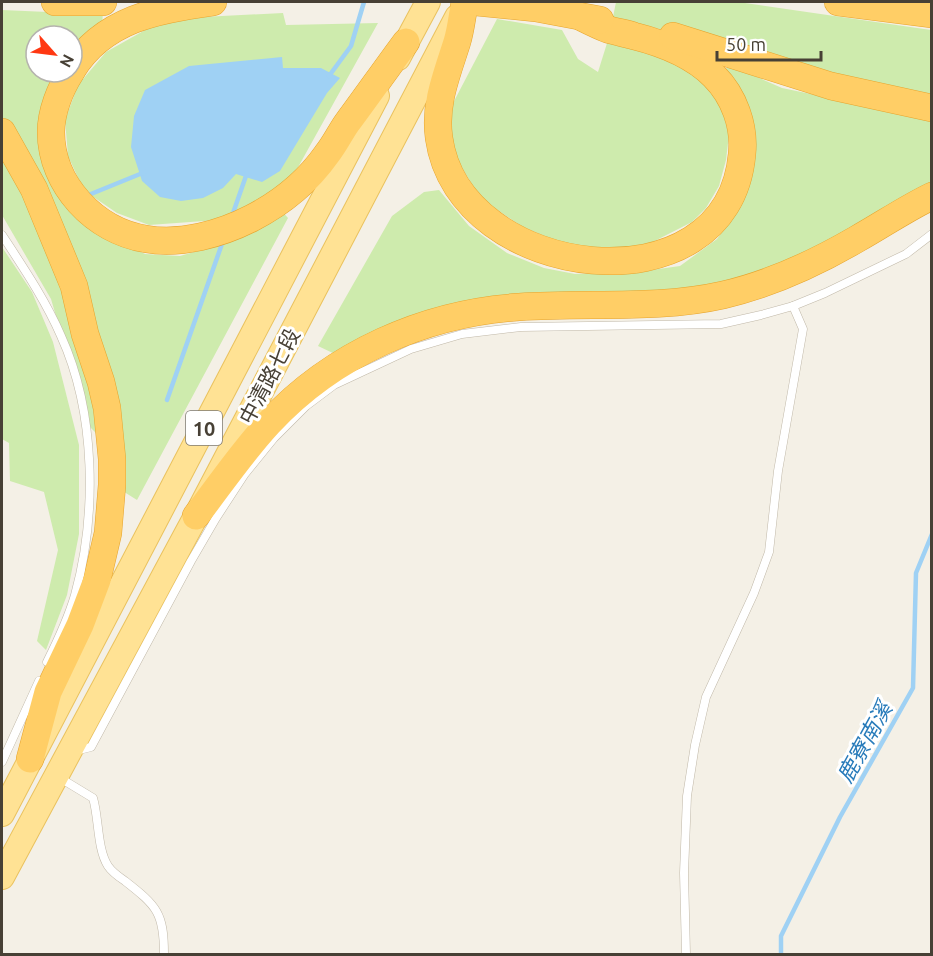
<svg xmlns="http://www.w3.org/2000/svg" width="933" height="956" viewBox="0 0 933 956" font-family="Ubuntu,'Noto Sans TC',sans-serif">
  <rect width="100%" height="100%" fill="#f4f0e6"/>
  <!-- green -->
  <g fill="#ceebad">
    <polygon points="616,2 738,2 931,30 931,99 613,17"/>
    <polygon points="2,10 48,12 103,11 102,27 72,57 72,36 36,36 36,72 62,72 45,136 111,237 145,254 180,256 208,248 281,210 288,218 137,500 121,490 113,388 95,319 76,262 2,120"/>
    <polygon points="283,13 286,25 378,23 291,180 267,195 218,220 149,225 117,213 92,196 80,182 68,156 65,120 78,85 106,52 154,25 183,18"/>
    <polygon points="497,19 562,30 578,59 598,72 608,40 666,60 703,77 722,109 729,135 726,160 719,186 706,208 692,222 635,251 570,247 521,226 480,198 454,154 449,126 452,105"/>
    <polygon points="732,66 782,88 931,119 931,187 799,260 691,291 536,294 337,355 318,346 392,216 424,192 439,190 469,226 507,253 544,268 575,274 637,272 680,266 717,239 733,217 748,181 752,148 720,71"/>
    <path d="M2,156C52,245 81,338 101,438L88,425L51,299L2,215Z"/>
    <polygon points="2,247 32,292 53,342 79,445 79,534 67,595 46,650 37,641 58,550 44,492 10,481 9,443 2,439"/>
  </g>
  <!-- water -->
  <polygon fill="#9fd1f4" points="282,57 283,68 321,68 340,78 327,93 280,171 262,182 236,174 223,188 203,198 181,201 160,197 142,181 131,147 134,116 145,90 189,66"/>
  <g fill="none" stroke-linecap="round" stroke-linejoin="round">
    <!-- stream -->
    <g stroke="#9fd1f4" stroke-width="4.5">
      <polyline points="329,76 351,46 364,2"/>
      <polyline points="86,196 145,172"/>
      <polyline points="232,216 247,173"/>
      <polyline points="167,400 223,241"/>
      <polyline points="781,954 781,936 840,817 913,688 916,573 932,534"/>
    </g>
    <!-- lane casing -->
    <g stroke="#c0b8a8" stroke-width="9">
      <g id="lane">
        <path d="M2,235C23,267 46,301 61,336C96,413 97,515 75,595C68,619 58,640 47,662"/>
        <polyline points="75,751 91,747 191,561 216,518 244,475 274,438 306,406 334,385 411,349 462,334 521,327 721,324 761,315 793,306 825,293 906,254 932,234"/>
        <polyline points="2,762 39,681"/>
        <path d="M60,778L93,798C99,818 97,849 108,866C112,872 119,877 125,881C157,906 164,913 164,954"/>
        <polyline points="686,954 684,873 687,796 695,745 706,697 754,593 769,552 778,471 803,329 793,306"/>
      </g>
    </g>
    <!-- primary casing -->
    <g stroke="#eac25e" stroke-width="26">
      <g id="primary">
        <polyline points="398,58 428,2"/>
        <polyline points="2,814 377,96"/>
        <polyline points="2,877 196,516 457,17"/>
      </g>
    </g>
    <!-- highway casing -->
    <g stroke="#e6a42e" stroke-width="28">
      <g id="highway">
        <polyline points="55,2 103,2"/>
        <path d="M465,2C462,15 461,29 457,42C447,74 434,104 439,138C459,282 728,315 742,154C745,126 734,96 714,76C693,55 662,43 634,36C625,33 616,32 607,29C599,26 591,22 583,18"/>
        <polyline points="476,2 536,8 600,20"/>
        <polyline points="838,2 932,14"/>
        <polyline points="673,36 831,86 932,108"/>
        <path d="M72,70C103,19 159,9 213,2"/>
        <path d="M71,72C60,89 51,112 51,132C51,185 95,231 146,239C181,245 221,234 252,218C281,203 308,181 327,154C335,144 340,133 347,123C367,96 386,69 406,42"/>
        <polyline points="2,132 34,189 74,286 85,334 101,382 107,408 112,459 112,485 108,533 97,580 80,625 48,692 30,759"/>
        <path d="M196,516C220,485 242,452 269,423C333,354 425,313 519,307C586,302 657,310 723,295C771,284 814,264 857,239C882,225 905,209 932,196"/>
      </g>
    </g>
    <!-- lane -->
    <use href="#lane" stroke="#fff" stroke-width="8"/>
    <!-- primary -->
    <use href="#primary" stroke="#ffe294" stroke-width="24"/>
    <!-- highway -->
    <use href="#highway" stroke="#ffce66" stroke-width="27"/>
  </g>
  <g text-anchor="middle" dominant-baseline="central" stroke-width="6" stroke-linejoin="round" paint-order="stroke">
    <!-- shield labels -->
    <rect fill="#fff" stroke="#7e7972" stroke-width="1.5" x="186" y="411" width="36" height="34" rx="4.5"/>
    <g font-size="20" font-weight="bold" fill="#474035">
      <text x="204" y="428">10</text>
    </g>
    <!-- street labels -->
    <g font-size="21" fill="#474035" stroke="#fff">
      <text transform="translate(269 376) rotate(-62)">中清路七段</text>
    </g>
    <!-- water labels -->
    <g font-size="22" font-style="italic" fill="#287bba" stroke="#fff">
      <text transform="translate(864 742) rotate(-61)">鹿寮南溪</text>
    </g>
  </g>
  <!-- border -->
  <rect width="933" height="956" fill="none" stroke="#474035" stroke-width="6"/>
  <!-- north arrow -->
  <g transform="translate(54 54) rotate(118)"><circle r="28" fill="#ffffff" stroke="#b5b3ae" stroke-width="1.5"/>
  <path d="M0-4.5L10 22L0 15L-10 22Z" fill="#ff3812"/>
  <text y="-9" font-size="16" font-weight="bold" text-anchor="middle" fill="#474035">N</text>
  </g>
  <!-- scale -->
  <path d="M717 51v9h104v-9" fill="none" stroke="#474035" stroke-width="3"/>
  <text x="726" y="51" font-size="18" fill="#474035" stroke="#ffffff" stroke-width="4.5" paint-order="stroke">50 m</text>
</svg>
